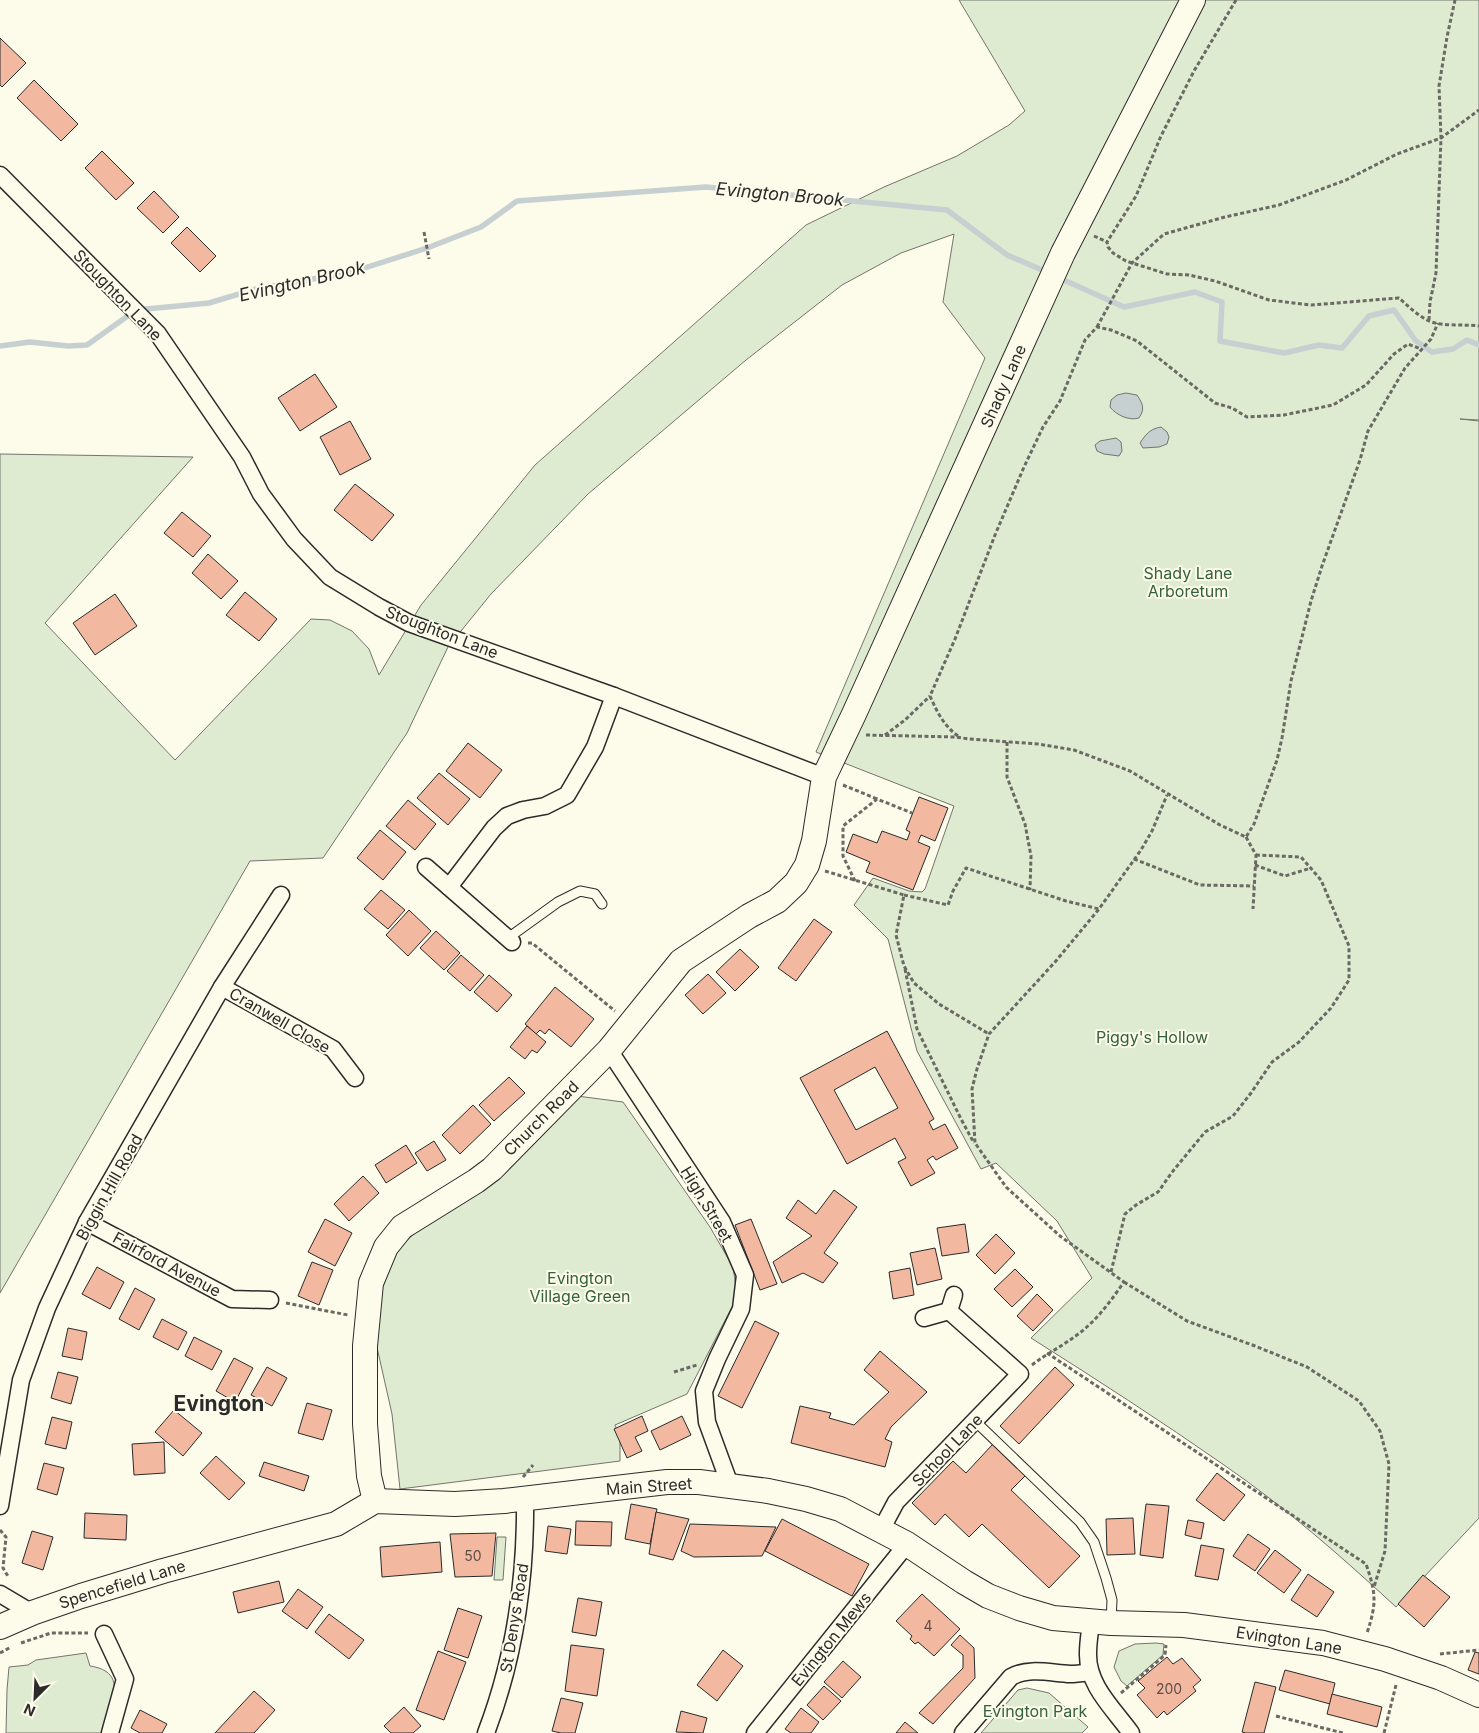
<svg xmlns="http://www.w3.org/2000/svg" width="1479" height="1733" viewBox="0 0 1479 1733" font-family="Inter,sans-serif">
  <rect width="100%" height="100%" fill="#fdfbea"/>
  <!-- green -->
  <g fill="#deebd1" stroke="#74746e">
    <path d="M959,0H1479V420L1460,419L1479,421V1518L1396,1607C1342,1557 1285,1507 1224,1465C1161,1421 1096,1379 1031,1338L1092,1278L1057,1221L996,1163L981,1169L917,1051L888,939L854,905L873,878L909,891L922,892L925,889L954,806L816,752L985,358L943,302L954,234L901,253L842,285L746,360L588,494L491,594L448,647L407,733L323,858L250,861L0,1293V454L193,457L45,623L175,760L311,619L330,620L352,631L369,649L379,675L421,605L535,465L806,225L884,187L957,156L1009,125L1025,111Z"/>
    <polygon points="577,1096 623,1102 710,1227 733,1267 736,1287 733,1305 687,1394 615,1425 620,1437 620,1461 400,1489 392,1414 376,1343 379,1305 384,1276 397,1250 421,1227"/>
    <polygon points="497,1537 506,1537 503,1580 494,1580"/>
    <polygon points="1156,1643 1164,1644 1163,1655 1127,1686 1121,1681 1114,1667 1119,1651 1135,1644"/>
    <path d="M86,1653L90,1666C131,1672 110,1707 101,1733H6L7,1690L9,1667L28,1665L36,1660Z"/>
    <polygon points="1027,1688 1049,1693 1088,1727 1082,1733 981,1733 1018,1690"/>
  </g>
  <!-- water -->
  <g fill="#c7d0d0" stroke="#74746e">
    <path d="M1126,393L1137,395C1143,404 1145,409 1139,418C1129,421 1116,415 1110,407L1111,400L1117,395Z"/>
    <path d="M1161,427L1167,432L1169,437L1167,444L1159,447L1143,448L1140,443C1146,434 1150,429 1161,427Z"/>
    <polygon points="1116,438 1121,442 1122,451 1119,456 1104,454 1097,451 1095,445 1100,441"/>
  </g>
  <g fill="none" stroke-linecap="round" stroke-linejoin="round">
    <!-- stream -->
    <g stroke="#c7d0d0" stroke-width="5.5">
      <polyline points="1057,277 1124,307 1195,292 1222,302 1220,341 1284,353 1319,345 1342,348 1369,316 1394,310 1416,341 1432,352 1453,349 1467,340 1479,345"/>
      <polyline points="0,346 30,342 68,346 87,345 136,310 209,303 256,289 352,272 427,248 481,227 517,201 706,187 947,210 1007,255 1049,273"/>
    </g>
  </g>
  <!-- building -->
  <g fill="#f2b8a0" stroke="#2b2b2b" fill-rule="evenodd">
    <polygon points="0,38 26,63 2,87 0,85"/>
    <polygon points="34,80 78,124 61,141 17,98"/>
    <polygon points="102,151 134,183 116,200 85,168"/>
    <polygon points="154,191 179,217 163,233 137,208"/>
    <polygon points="187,227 216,256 200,272 171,243"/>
    <polygon points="315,374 337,407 300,431 278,398"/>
    <polygon points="350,421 371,459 340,475 320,437"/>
    <polygon points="355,484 394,515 372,541 334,510"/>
    <polygon points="182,512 211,536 193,557 164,533"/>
    <polygon points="208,554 238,581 221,599 192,573"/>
    <polygon points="245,592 277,619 259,641 226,615"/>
    <polygon points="115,594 137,626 95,655 73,623"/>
    <polygon points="468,743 502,770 480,798 446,771"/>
    <polygon points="439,773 470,799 448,825 417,798"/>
    <polygon points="919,797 948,808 935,841 921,835 918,842 930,847 913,890 866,872 870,862 846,852 853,834 877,843 882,831 907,840 910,832 906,830"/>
    <polygon points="408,800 436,824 415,850 386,826"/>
    <polygon points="380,830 406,852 383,880 357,858"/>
    <polygon points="381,890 405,910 388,929 364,909"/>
    <polygon points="409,910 431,931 408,956 386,935"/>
    <polygon points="814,919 832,932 796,981 778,968"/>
    <polygon points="436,931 460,953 444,970 420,948"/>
    <polygon points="740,949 759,967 735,991 716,972"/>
    <polygon points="461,955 484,975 470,991 447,971"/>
    <polygon points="708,974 726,993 703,1014 685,995"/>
    <polygon points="489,975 512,995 497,1012 474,992"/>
    <polygon points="555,987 594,1019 571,1047 549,1029 545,1034 540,1030 536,1034 525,1024"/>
    <polygon points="527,1026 546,1042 537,1053 532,1050 525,1059 510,1047"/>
    <path d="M887,1031L934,1119L929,1122L933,1130L945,1124L958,1148L936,1160L933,1156L927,1160L935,1173L911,1186L898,1162L906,1158L895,1138L847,1164L800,1078ZM875,1067L898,1108L856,1130L834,1090Z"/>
    <polygon points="509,1077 525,1093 494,1121 479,1105"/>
    <polygon points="473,1105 491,1124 460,1154 442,1135"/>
    <polygon points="434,1141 446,1160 427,1171 415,1153"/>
    <polygon points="406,1145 417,1163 386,1183 375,1165"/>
    <polygon points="363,1176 379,1193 349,1221 334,1204"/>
    <polygon points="834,1190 857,1207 824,1253 838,1263 823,1283 803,1273 782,1283 773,1262 812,1236 786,1218 798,1200 816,1214"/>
    <polygon points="325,1219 352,1233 335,1266 308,1252"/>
    <polygon points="751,1219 777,1284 760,1290 735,1225"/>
    <polygon points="965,1224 969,1252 942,1256 937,1228"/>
    <polygon points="996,1234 1015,1253 995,1274 976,1255"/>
    <polygon points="935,1248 942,1279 917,1285 910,1253"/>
    <polygon points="312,1262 333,1270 319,1305 298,1296"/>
    <polygon points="97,1267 124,1282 110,1309 82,1294"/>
    <polygon points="910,1268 914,1295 893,1299 889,1272"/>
    <polygon points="1015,1269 1033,1287 1012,1307 994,1289"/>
    <polygon points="135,1288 155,1299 139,1330 119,1319"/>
    <polygon points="1037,1294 1053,1310 1033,1331 1017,1316"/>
    <polygon points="162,1319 187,1332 178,1350 153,1337"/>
    <polygon points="755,1321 779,1333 742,1408 718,1396"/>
    <polygon points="68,1328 87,1332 82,1360 62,1356"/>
    <polygon points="194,1337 222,1351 212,1370 185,1356"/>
    <polygon points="880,1351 927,1392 891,1427 885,1439 892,1442 885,1467 791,1443 800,1406 831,1413 829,1418 854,1425 889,1392 864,1370"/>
    <polygon points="234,1358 253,1368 235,1402 216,1391"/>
    <polygon points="267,1367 287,1378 272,1406 251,1395"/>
    <polygon points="1055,1367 1074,1385 1019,1444 1000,1426"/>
    <polygon points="58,1372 78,1377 71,1404 51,1398"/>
    <polygon points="307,1403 332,1410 323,1440 298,1433"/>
    <polygon points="174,1410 202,1433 183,1456 155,1432"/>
    <polygon points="642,1416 648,1431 635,1437 642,1451 627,1458 614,1429"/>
    <polygon points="682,1416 691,1435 660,1450 651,1431"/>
    <polygon points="52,1417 72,1422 66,1449 45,1444"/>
    <polygon points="164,1442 165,1473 134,1475 132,1444"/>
    <polygon points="993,1444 1025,1476 1011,1490 1080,1556 1049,1588 982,1524 969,1537 945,1514 935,1525 912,1503 953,1461 966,1473"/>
    <polygon points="216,1456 245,1483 229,1500 200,1473"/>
    <polygon points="264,1462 309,1476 304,1491 259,1476"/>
    <polygon points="44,1463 64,1468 57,1495 37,1489"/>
    <polygon points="1217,1473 1245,1495 1224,1521 1196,1500"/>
    <polygon points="631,1504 657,1509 650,1544 625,1539"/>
    <polygon points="1146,1504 1169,1506 1163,1558 1140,1555"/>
    <polygon points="656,1512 689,1519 673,1560 649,1554"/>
    <polygon points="85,1513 127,1515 126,1540 84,1538"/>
    <polygon points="1133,1518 1135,1554 1107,1555 1106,1519"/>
    <polygon points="782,1519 869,1564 852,1596 765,1551"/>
    <polygon points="1188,1520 1204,1523 1201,1539 1185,1535"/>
    <polygon points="576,1521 612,1522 611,1546 575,1545"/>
    <polygon points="690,1524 776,1527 762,1556 694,1557 681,1551"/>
    <polygon points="548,1526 571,1529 567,1554 545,1551"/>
    <polygon points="32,1531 53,1537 43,1570 22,1563"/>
    <polygon points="496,1533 492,1576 455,1577 450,1534"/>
    <polygon points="1248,1534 1270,1549 1255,1571 1233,1556"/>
    <polygon points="440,1542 442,1572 382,1577 380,1547"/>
    <polygon points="1201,1545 1224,1549 1218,1580 1195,1576"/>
    <polygon points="1275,1550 1301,1570 1284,1593 1257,1573"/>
    <polygon points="1308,1574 1334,1592 1317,1617 1291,1600"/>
    <polygon points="1423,1575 1450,1597 1424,1627 1398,1604"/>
    <polygon points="279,1581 284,1602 238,1613 233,1592"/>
    <polygon points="298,1589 323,1607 307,1629 282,1611"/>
    <polygon points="922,1594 960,1629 934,1656 918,1642 915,1644 910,1639 912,1636 896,1621"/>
    <polygon points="578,1598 602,1602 596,1636 572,1632"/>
    <polygon points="458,1608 482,1616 468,1658 444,1650"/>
    <polygon points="329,1614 364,1640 349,1659 315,1632"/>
    <polygon points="960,1635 974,1648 975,1678 933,1724 919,1713 963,1668 963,1655 951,1645"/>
    <polygon points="571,1645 604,1649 597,1696 565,1691"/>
    <polygon points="723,1650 743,1666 717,1701 697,1685"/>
    <polygon points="438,1651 466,1662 444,1720 416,1710"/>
    <polygon points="1475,1652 1479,1653 1479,1674 1468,1670"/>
    <polygon points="1167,1657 1173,1664 1182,1658 1201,1680 1193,1687 1196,1691 1167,1715 1164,1711 1157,1718 1137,1695 1145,1688 1138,1681"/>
    <polygon points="843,1661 861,1677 842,1698 824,1682"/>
    <polygon points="1285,1670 1335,1683 1330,1704 1279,1690"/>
    <polygon points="1255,1682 1276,1687 1264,1733 1246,1733 1242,1732"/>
    <polygon points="824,1686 841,1701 823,1720 807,1705"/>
    <polygon points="254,1691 275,1710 254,1733 215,1733"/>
    <polygon points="1332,1694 1382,1707 1377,1727 1327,1714"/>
    <polygon points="561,1698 583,1703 575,1733 561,1733 552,1731"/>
    <polygon points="404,1707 421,1726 413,1733 391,1733 384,1726"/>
    <polygon points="801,1708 819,1722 811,1733 791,1733 785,1729"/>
    <polygon points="140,1710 167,1724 162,1733 140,1733 131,1728"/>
    <polygon points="681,1711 707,1718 703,1733 676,1732"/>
    <polygon points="905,1722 918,1733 896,1733"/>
  </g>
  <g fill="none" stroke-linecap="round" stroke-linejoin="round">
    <!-- lane casing -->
    <g stroke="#2b2b2b" stroke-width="11">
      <g id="lane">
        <polyline points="508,938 558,902 580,891 595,894 602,904"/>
        <polyline points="975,1421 1080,1522 1094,1542 1106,1578 1112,1600 1111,1622"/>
      </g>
    </g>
    <!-- street casing -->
    <g stroke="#2b2b2b" stroke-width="19">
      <g id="street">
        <polyline points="0,175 158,334 242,457 261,494 294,539 330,577 379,607 409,623 614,696 824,777"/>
        <polyline points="426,867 512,942"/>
        <polyline points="449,887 494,828 507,816 523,810 545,806 567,795 595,747 614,696"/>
        <polyline points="222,987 333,1049 355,1078"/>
        <polyline points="609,1050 722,1222 745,1275 741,1309 717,1359 704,1391 707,1422 730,1485"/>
        <polyline points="87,1222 232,1299 270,1300"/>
        <polyline points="949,1311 954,1295"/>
        <polyline points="0,1506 21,1380 47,1308 87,1222 222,987 281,895"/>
        <polyline points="881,1530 896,1502 1020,1374 949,1311 924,1318"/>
        <polyline points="0,1594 32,1613"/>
        <path d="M1091,1622C1090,1632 1088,1642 1088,1653C1087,1685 1113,1708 1131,1733"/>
        <polyline points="104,1634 125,1679 110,1733"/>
        <path d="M486,1733C515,1657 526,1580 525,1499"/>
        <polyline points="755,1733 907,1544"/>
        <path d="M963,1733L1011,1677C1029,1667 1050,1673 1070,1674C1077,1674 1083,1673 1090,1672"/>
      </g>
    </g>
    <!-- secondary casing -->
    <g stroke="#2b2b2b" stroke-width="26">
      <g id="secondary">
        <polyline points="375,1501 369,1476 365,1424 365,1346 371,1283 386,1247 402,1227 476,1181 492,1169 609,1050 681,961 749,916 777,901 796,883 807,865 814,841 824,777 854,714 1063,253 1193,0"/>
        <polyline points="0,1627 32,1613 81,1596 163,1571 336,1524 375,1501 455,1504 504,1501 667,1482 699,1482 768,1491 806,1499 840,1509 907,1544 964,1582 988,1596 1019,1608 1053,1618 1111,1623 1184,1625 1323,1643 1385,1659 1441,1678 1479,1695"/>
      </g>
    </g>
    <!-- path -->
    <g stroke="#6a6964" stroke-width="3" stroke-dasharray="4 2.5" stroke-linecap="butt">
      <path d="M1236,0L1194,71L1161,136L1136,196L1107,242L1108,247L1113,253L1126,261L1167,274L1189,275L1215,281L1269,300L1311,305L1399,298C1408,306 1416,314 1427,320C1439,327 1465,324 1479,326"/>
      <polyline points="424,232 429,259"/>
      <polyline points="1094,236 1107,242"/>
      <polyline points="1429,320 1430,302 1436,273 1441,138 1439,86 1447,37 1455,0"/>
      <polyline points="1097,327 1132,263 1164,234 1225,217 1279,205 1346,180 1397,154 1441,138 1479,110"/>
      <polyline points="866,735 956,737 969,739 1038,744 1074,750 1130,771 1220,825 1246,837 1254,824 1277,760 1282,738 1291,681 1311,601 1322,566 1360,460 1368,431 1405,368 1431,339 1438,323"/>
      <polyline points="885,735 905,720 930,696"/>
      <path d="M958,736C944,726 937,712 930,696L955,639L995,535L1024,467L1043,427L1060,401L1085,340L1097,327L1111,330L1137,341L1215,403L1232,408L1247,417L1284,415L1333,405L1366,385L1394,354L1408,344L1421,349"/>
      <polyline points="1007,742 1007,777 1025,824 1031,856 1030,890"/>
      <polyline points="843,785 877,799"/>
      <polyline points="1246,837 1256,855 1253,909"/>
      <polyline points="1134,859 1200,885 1254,886"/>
      <polyline points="1255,865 1285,876 1311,868"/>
      <polyline points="825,871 904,895 896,935 904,966 914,983 939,1004 989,1034"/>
      <polyline points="855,881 843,856 843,826 877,799 912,813"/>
      <polyline points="904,895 948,905 953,891 966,868 1066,901 1099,909"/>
      <polyline points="528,943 532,943 615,1011"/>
      <polyline points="905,969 917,1029 961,1119 974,1143"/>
      <polyline points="1111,1272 1125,1214 1136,1205 1158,1192 1173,1171 1205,1132 1233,1116 1251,1093 1272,1062 1299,1042 1331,1008 1349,980 1349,946 1321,880 1301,857 1256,855"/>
      <polyline points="1124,1282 1187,1321 1255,1346 1307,1367 1359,1401 1380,1431 1389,1464 1385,1551 1374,1587"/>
      <polyline points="286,1303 348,1315"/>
      <path d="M1047,1353L1366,1564C1376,1593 1377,1603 1367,1633"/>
      <path d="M1032,1365C1046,1354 1061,1347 1074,1337C1095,1323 1110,1302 1124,1282L1060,1236L1006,1187L975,1143L972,1089L977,1069L989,1034L1055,962L1099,909L1141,850L1152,831L1167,795"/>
      <polyline points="674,1372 697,1365"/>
      <polyline points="523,1477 533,1465"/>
      <polyline points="0,1530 6,1537 3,1568 9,1578"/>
      <polyline points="21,1643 51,1633 88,1633"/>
      <polyline points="0,1653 11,1647"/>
      <polyline points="1440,1654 1479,1650"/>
      <polyline points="1121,1693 1165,1655 1166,1645"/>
      <polyline points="1276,1716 1343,1733"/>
      <polyline points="1384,1733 1396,1685"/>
    </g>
    <!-- lane -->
    <use href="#lane" stroke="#fdfbea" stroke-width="9"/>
    <!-- street -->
    <use href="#street" stroke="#fdfbea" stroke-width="16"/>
    <!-- secondary -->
    <use href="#secondary" stroke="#fdfbea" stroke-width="24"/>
  </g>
  <g text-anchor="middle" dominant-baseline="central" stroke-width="4" stroke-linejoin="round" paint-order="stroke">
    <!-- number labels -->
    <g font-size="14" fill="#5d4e48">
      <text x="473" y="1555">50</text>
      <text x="928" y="1625">4</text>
      <text x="1169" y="1688">200</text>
    </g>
    <!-- street labels -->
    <g font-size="16" fill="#2b2b2b" stroke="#fdfbea">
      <text transform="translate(118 295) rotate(46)">Stoughton Lane</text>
      <text transform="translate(1003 386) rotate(-66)">Shady Lane</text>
      <text transform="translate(442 632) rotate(21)">Stoughton Lane</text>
      <text transform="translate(280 1020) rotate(30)">Cranwell Close</text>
      <text transform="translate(541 1118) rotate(-45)">Church Road</text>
      <text transform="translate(109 1187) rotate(-61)">Biggin Hill Road</text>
      <text transform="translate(707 1204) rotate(59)">High Street</text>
      <text transform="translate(167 1264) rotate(28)">Fairford Avenue</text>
      <text transform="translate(947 1450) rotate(-46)">School Lane</text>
      <text transform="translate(649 1486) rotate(-4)">Main Street</text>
      <text transform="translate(122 1584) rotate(-17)">Spencefield Lane</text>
      <text transform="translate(514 1618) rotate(-81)">St Denys Road</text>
      <text transform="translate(831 1639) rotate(-51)">Evington Mews</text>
      <text transform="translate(1289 1640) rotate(9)">Evington Lane</text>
    </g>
    <!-- park labels -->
    <g font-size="16" fill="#34623c" stroke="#fdfbea">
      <text x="1188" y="573">Shady Lane<tspan x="1188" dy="18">Arboretum</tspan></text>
      <text x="1152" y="1037">Piggy's Hollow</text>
      <text x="580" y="1278">Evington<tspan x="580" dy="18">Village Green</tspan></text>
      <text x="1035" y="1711">Evington Park</text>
    </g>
    <!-- water labels -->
    <g font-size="18" font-style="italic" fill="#2b2b2b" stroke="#fdfbea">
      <text transform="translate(780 194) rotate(5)">Evington Brook</text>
      <text transform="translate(302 281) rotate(-13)">Evington Brook</text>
    </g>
    <!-- district labels -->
    <g font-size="21" font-weight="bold" fill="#2b2b2b" stroke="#fdfbea">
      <text x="219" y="1403">Evington</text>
    </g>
  </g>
  <!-- north arrow -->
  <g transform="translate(35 1698) rotate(204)" stroke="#fdfbea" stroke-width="4" paint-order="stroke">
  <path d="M0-4L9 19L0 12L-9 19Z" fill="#2b2b2b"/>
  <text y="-8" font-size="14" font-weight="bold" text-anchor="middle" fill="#2b2b2b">N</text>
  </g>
</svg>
